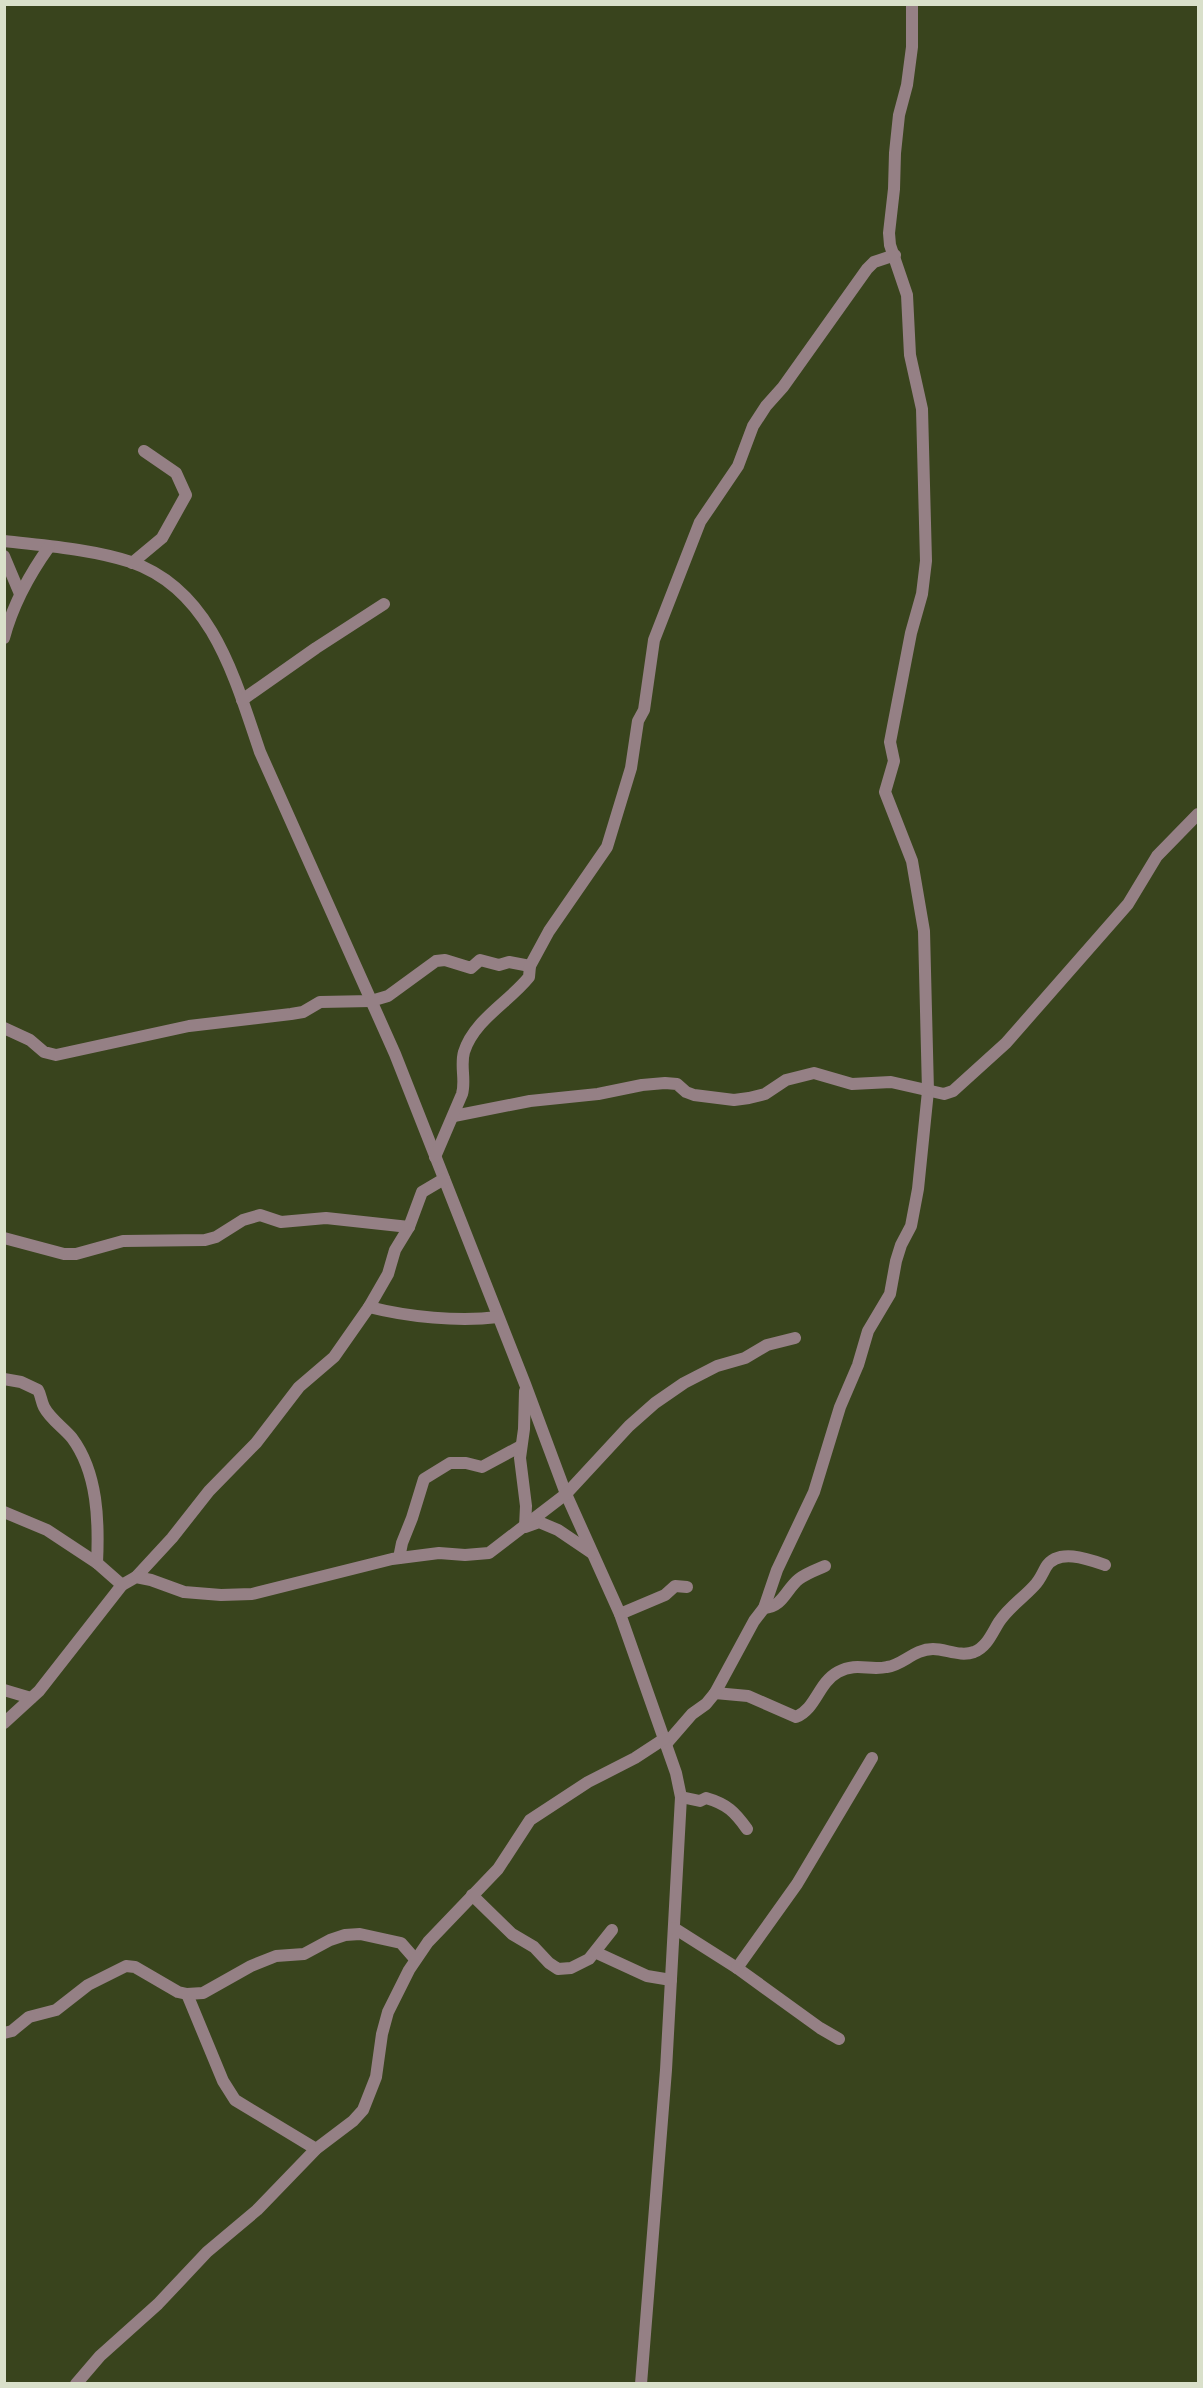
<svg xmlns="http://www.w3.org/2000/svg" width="1203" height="2388" viewBox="0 0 1203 2388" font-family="'Exo 2',sans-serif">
  <rect width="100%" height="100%" fill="#39441d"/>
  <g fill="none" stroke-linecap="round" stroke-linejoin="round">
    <!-- street -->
    <g stroke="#958085" stroke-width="12">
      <path d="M4,541C46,546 91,549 131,562C212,590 235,679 260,752L395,1054L525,1384L566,1494L620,1614L676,1773L681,1797L666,2070L641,2384"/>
      <polyline points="4,556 20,594"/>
      <polyline points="132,563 162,538 186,495 176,473 144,451"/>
      <path d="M4,638C13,604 29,575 49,547"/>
      <polyline points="242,700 316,648 384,604"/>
      <polyline points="4,1028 30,1040 44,1052 56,1055 189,1026 291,1014 303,1012 320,1002 371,1001 388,996 436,961 445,960 471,968 480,960 499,965 509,962 530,966"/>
      <polyline points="454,1116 530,1101 598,1094 642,1085 665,1083 677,1084 686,1092 694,1095 734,1100 749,1098 765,1094 786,1080 814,1073 852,1084 891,1082 944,1094 953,1091 1006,1043 1128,904 1157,856 1198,814"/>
      <path d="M435,1157L462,1094C466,1080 460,1066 464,1052C474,1020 509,1002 529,977L530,966L549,931L607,847L631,768L638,721L644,710L654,640L700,522L738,466L753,426L766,406L783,387L867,269L874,262L895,255"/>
      <polyline points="4,1238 64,1254 76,1254 123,1241 205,1240 216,1237 243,1220 260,1215 281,1222 326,1218 409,1227"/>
      <path d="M369,1307C408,1317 459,1322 498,1317"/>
      <path d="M4,1379L21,1382L38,1390C41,1395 41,1401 44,1407C50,1419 64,1428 72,1438C98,1473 99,1522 97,1563"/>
      <polyline points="525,1391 524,1429 520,1458 526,1506 525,1527 539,1522 558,1530 592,1553"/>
      <polyline points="4,1512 47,1530 97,1563 122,1585"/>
      <polyline points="399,1558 402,1543 412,1518 424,1479 450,1463 466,1463 482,1467 521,1446"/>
      <polyline points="136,1577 172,1538 209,1491 256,1443 299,1387 334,1357 369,1307 388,1274 395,1250 409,1227 422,1192 444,1179"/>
      <path d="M764,1608C783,1607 786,1589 799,1579C807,1573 816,1570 825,1566"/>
      <polyline points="620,1614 665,1595 675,1586 687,1587"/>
      <polyline points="4,1690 31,1698"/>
      <path d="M715,1693L748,1696L796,1717C816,1709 818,1683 838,1672C857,1662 869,1671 887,1667C903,1665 914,1649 933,1649C946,1649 960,1657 974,1652C987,1647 992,1633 999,1622C1009,1607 1022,1599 1034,1586C1040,1580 1042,1574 1046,1567C1058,1548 1088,1559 1105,1565"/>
      <polyline points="4,1723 39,1691 122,1585 136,1577 151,1580 184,1592 221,1595 252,1594 392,1559 439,1553 465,1555 489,1553 566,1494 629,1426 655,1403 684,1383 717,1366 745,1358 767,1345 795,1338"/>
      <polyline points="666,1744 692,1714 706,1704 715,1693 754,1621 764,1608 777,1570 814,1492 840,1407 858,1365 868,1331 890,1294 896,1261 901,1245 911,1226 918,1189 928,1091 924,931 912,861 885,792 894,761 890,742 911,633 922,594 926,561 922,409 910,355 907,295 890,245 889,233 894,189 895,153 899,115 907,85 912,47 912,4"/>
      <path d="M681,1797L700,1801L706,1798C727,1804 735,1812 747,1829"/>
      <polyline points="472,1895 512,1934 534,1947 549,1963 558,1969 571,1968 589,1959 612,1930"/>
      <polyline points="674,1928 737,1968 820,2028 839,2039"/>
      <polyline points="597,1953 647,1976 671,1980"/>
      <polyline points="737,1968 797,1884 872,1758"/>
      <polyline points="187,1994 223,2081 235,2100 316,2149"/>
      <polyline points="4,2033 12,2031 29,2017 56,2010 88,1985 126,1966 135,1967 178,1992 187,1994 203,1993 251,1966 276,1956 304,1954 330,1940 345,1935 360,1934 401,1943 415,1959"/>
      <polyline points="76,2384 100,2356 158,2304 207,2252 257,2210 316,2149 353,2121 363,2110 376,2077 382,2034 388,2012 409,1970 428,1942 498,1869 530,1820 588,1782 635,1758 664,1739"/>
    </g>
  </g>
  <!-- border -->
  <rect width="1203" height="2388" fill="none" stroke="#d9e0ca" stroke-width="12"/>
</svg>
